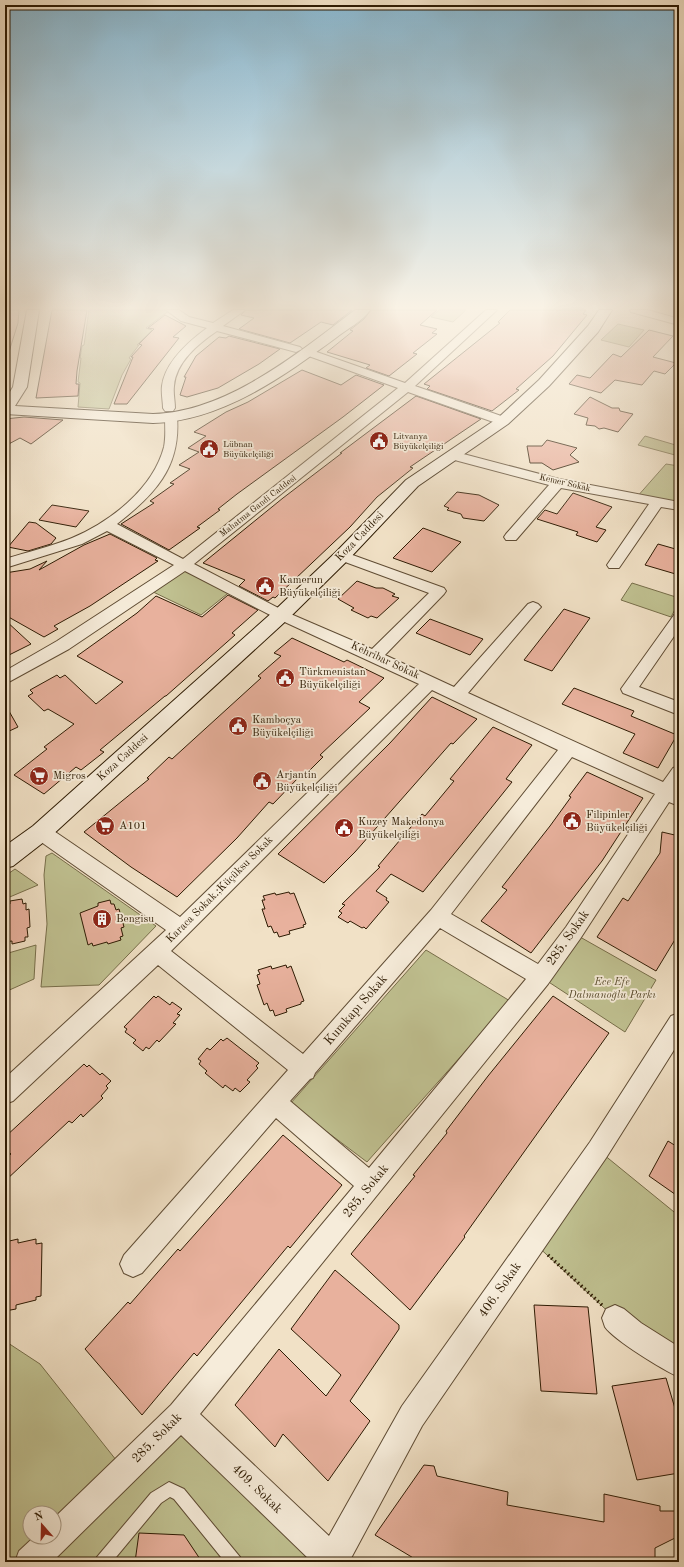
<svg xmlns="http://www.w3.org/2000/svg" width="684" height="1567" viewBox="0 0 684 1567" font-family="'Old Standard TT',serif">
  <rect width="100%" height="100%" fill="#f1e1c6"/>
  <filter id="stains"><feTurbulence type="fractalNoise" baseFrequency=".005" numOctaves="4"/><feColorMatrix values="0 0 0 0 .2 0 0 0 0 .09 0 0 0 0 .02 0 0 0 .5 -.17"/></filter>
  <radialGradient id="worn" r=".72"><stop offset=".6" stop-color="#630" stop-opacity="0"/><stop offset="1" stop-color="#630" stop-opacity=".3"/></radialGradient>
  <!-- green -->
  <g fill="#c0c191" stroke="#776e4a" fill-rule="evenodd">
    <polygon points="89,310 170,310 146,328 152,330 137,345 139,345 129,358 131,359 122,375 109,409 78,407 80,383 78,382 81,358 80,358 82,346 84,345"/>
    <polygon points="439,310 466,310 453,322 431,317"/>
    <polygon points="618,324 644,330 629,347 601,340"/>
    <polygon points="645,436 679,446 679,450 675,455 638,445"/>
    <polygon points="666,464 679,466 679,506 636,498"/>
    <polygon points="183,566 232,590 201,615 147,589"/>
    <polygon points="632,583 679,598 679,602 671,617 621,600"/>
    <polygon points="52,853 156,926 99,985 41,987 47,924 44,875 46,856"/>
    <polygon points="15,869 38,885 5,899 5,876"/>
    <polygon points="573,933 656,980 625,1032 541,977"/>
    <polygon points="36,945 34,979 5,992 5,954"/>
    <polygon points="426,950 510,1001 367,1162 290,1104"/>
    <polygon points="598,1150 679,1216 679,1363 615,1318 533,1242"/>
    <path d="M5,1341L40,1364L124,1470L181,1415L331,1562H5ZM30,1513H54V1537H30Z"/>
  </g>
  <!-- building -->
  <g fill="#e8b19d" stroke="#2e1b03">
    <polygon points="5,310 19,310 18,323 8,355 5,355"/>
    <polygon points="52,310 87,310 77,371 76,384 79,384 78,396 36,398"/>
    <polygon points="246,310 352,310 333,325 321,322 290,343 239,329 254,318 241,315"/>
    <polygon points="371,310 437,310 420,325 437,329 432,333 437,334 413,353 417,354 389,376 366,368 370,365 327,352 353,331 350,330 364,319"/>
    <polygon points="510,310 586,310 583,314 587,315 553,356 516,389 519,390 492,411 427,389 430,386 424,384 500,323 498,322"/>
    <polygon points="165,315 186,326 173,337 179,338 127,404 114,404 133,357 131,357 142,345 139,344 154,329 148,328"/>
    <polygon points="649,330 673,336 653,357 676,363 665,374 654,371 642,385 615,380 601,393 569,384 577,375 590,378 613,354 621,357"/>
    <polygon points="229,336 280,349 259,364 218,388 187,397 180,395 186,377 184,377 196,356 219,337 226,338"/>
    <polygon points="302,370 341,385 356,375 384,385 343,417 237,494 218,509 220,510 197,527 200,528 169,550 121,524 154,503 150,501 174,484 170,483 190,469 179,465 199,452 188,448 206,436 194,432 226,412 248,402"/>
    <polygon points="416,396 481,419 410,467 413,468 377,497 350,527 275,598 273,597 268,601 239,586 245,580 203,563 283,498 342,453 340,453"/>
    <polygon points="590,397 612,408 619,408 620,411 633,414 618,432 604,428 599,429 595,426 586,425 588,418 574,414"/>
    <polygon points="24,417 63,420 31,444 20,438 5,446 5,419"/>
    <polygon points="547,440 577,448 570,455 579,462 553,470 542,463 530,463 527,446 542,446"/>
    <polygon points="457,492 479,495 499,505 484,521 463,518 461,514 447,510 449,508 444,506"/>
    <polygon points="573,493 612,507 596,527 606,530 597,542 576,535 578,532 537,519 545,510 557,514"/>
    <polygon points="52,505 89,511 76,527 39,520"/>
    <polygon points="29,522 36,523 56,538 51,544 28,551 8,547"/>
    <polygon points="423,528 461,542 432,572 393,558"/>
    <polygon points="110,534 157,558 155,560 158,561 90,606 54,626 58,629 44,637 5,615 5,573 30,569 47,561 39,570 84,545"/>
    <polygon points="658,544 679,550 679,575 645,565"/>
    <polygon points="357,581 376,588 383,588 395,594 392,596 399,598 377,618 371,616 368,618 351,610 354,608 338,599"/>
    <polygon points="228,595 258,610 232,633 235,635 166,696 165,696 100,750 104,752 81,770 76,767 44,794 14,775 47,749 44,747 74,724 48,709 44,711 28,696 33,693 30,690 57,675 60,678 65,675 96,704 123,682 77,656 137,613 156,596 202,617"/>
    <polygon points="564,609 590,618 552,671 524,660"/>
    <polygon points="430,619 483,639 470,655 416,633"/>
    <polygon points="5,620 31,644 5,657"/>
    <polygon points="292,638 344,662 347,660 384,678 359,702 370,708 320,755 323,757 302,778 299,777 273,804 269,802 237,838 177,897 131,867 84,832 149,779 147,778 169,757 172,759 261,678 258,676 281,656 274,653"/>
    <polygon points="574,688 634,711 631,716 677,735 658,768 623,753 635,734 562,704"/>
    <polygon points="432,697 477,719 453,744 451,743 355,852 324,883 278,854 390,743"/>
    <polygon points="5,704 18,727 5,733"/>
    <polygon points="493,727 532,745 506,779 512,782 467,838 423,892 391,874 376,891 387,898 386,900 389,902 366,929 364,927 362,928 350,921 348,923 338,917 342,913 339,911 345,905 342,904 380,867 378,866 422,814 425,816 454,781 450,779"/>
    <polygon points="587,772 643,798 602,861 531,953 481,921 507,890 502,887 550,826 571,797 569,796"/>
    <polygon points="662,832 679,836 679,933 656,971 597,937 623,898 628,901 660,853"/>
    <polygon points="289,892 290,894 294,893 306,924 303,925 304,927 289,931 290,934 279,937 277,932 274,933 271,926 268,927 262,909 265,909 262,900 265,900 263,896 275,893 276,895"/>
    <polygon points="22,899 23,904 26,903 26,910 29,909 30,927 27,928 28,937 25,937 25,941 12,944 12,941 5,942 5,905 10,904 10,901"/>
    <polygon points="110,900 111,904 114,904 116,910 119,909 124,927 121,928 123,936 120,937 121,940 108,944 107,942 93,946 92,943 88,945 80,913 98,906 98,903"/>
    <polygon points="286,965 287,968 291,966 304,1001 301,1002 301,1004 286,1009 287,1012 275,1016 273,1010 270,1011 267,1003 264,1005 257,985 260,984 257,975 260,974 258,970 271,966 272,969"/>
    <polygon points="154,996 156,998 158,996 170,1005 172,1002 182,1009 177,1014 180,1015 173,1023 176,1024 159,1042 157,1040 149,1049 146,1047 143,1051 133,1043 136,1040 125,1032 127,1029 124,1027"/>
    <polygon points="553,996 609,1033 464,1236 465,1237 410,1310 351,1254 415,1176 413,1175 447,1133 446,1131 488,1076"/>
    <polygon points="227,1038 259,1063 256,1066 258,1068 247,1080 250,1082 240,1092 235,1088 233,1091 225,1085 223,1088 205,1073 207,1071 199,1064 201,1061 198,1059 207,1048 210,1050 221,1039 223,1041"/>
    <polygon points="84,1064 87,1067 89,1065 100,1075 102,1073 111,1081 106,1086 108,1088 101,1096 103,1098 83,1117 81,1114 72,1123 69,1121 5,1181 5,1159 11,1154 5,1148 5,1137"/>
    <polygon points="283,1135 342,1185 290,1248 288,1246 197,1356 194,1353 142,1415 85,1349 128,1302 130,1304 178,1249 180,1251"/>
    <polygon points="668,1141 679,1148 679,1197 649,1176"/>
    <polygon points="18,1239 18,1243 36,1239 36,1244 42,1243 41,1296 36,1297 36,1300 16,1305 16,1309 5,1311 5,1242"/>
    <polygon points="335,1270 399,1325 399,1329 350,1401 370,1421 328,1481 283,1434 275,1447 235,1405 279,1349 326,1396 341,1375 291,1329"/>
    <polygon points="534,1305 588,1307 597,1394 541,1391"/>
    <polygon points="666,1378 679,1422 679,1473 637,1480 612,1386"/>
    <polygon points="424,1465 434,1466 437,1476 508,1492 507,1505 604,1522 604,1494 660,1506 660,1511 679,1511 679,1536 655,1548 655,1562 420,1562 375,1535"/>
    <polygon points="139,1533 184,1535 202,1562 135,1562"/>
  </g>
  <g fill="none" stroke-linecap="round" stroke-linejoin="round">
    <!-- lane casing -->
    <g stroke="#5f4c34" stroke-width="2">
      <polygon id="lane" points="169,1482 184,1489 240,1557 243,1562 225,1562 174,1499 170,1497 161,1503 112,1562 94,1562 97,1557 151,1493"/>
    </g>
    <!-- street casing -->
    <g stroke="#5f4c34" stroke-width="2">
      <g id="street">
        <path d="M166,310H179L189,317L213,323L233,310H245L223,326L300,347L302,349L296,352L217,331C198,344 176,362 174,386C173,393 175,401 175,408L173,411H165L163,408C163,401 161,393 162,386C165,362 188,342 207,328L181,321Z"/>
        <path d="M486,310H497L415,386L507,418L509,421L507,424H499L408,392L194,564L286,612L372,649L429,593L337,559L335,556L337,553H347L444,588L446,591L444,594L385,655L454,687L528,604L533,602L538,604L541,607L538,610L468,693L663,782L673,768L679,766V806L669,802L580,939L548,984L200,1414L329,1536L402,1406L590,1142L671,1016L679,1013V1042L606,1158L422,1426L349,1562H312L181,1435L52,1562H15L19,1551L34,1537H54V1518L171,1405L354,1186L276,1118L142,1273L133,1277L124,1273L120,1264L124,1255L288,1070L158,965L13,1101L5,1104V1078L166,930L34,837L32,832L34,827L41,825L48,827L180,917L419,684L276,618L185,571L69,649L5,684V671L57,641L174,565L107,531L82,544L5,568V559C27,552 50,547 72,538C110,522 153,489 164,447C166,437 165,427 165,417L171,413L177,417C181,468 154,495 117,524L183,559L398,388L303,354L301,352L303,350H311L405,383ZM432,690L558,750L431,910L303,1054L171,951ZM572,757L655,794L566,927L538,964L451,914ZM440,928L526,979L369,1168L290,1101L310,1079L313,1078L315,1073Z"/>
        <polygon points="630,310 648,310 679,319 679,325 631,312"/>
        <polygon points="452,451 559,479 679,502 679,510 661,507 619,568 609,568 607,565 649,504 561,488 516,540 506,540 504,537 506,534 549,485 447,458 446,455"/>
        <polygon points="679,613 679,629 639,687 679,702 679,715 623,693 621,689 674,615"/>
        <path d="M615,1305L624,1309L641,1323L679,1347V1377C663,1370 614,1340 605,1327C604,1324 603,1321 602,1318L606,1309Z"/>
      </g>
    </g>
    <!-- secondary casing -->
    <g stroke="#2e1b03" stroke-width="2">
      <g id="secondary">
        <path d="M27,310H39L27,387L15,406L153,414C227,412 298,353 355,310H370C363,321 347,329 337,337C284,376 222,421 153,423L5,414V400L13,387Z"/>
        <polygon points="599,310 612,310 598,332 549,386 508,424 418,486 348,560 288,619 49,838 13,866 5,868 5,846 33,826 274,611 336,552 406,480 498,418 539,380 588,326"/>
      </g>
    </g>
    <!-- path -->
    <polyline stroke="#2e1b03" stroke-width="3.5" stroke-dasharray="1.5 3" stroke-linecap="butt" points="548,1255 602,1305"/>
    <!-- lane -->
    <use href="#lane" fill="#f6ecda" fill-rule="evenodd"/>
    <!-- street -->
    <use href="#street" fill="#f6ecda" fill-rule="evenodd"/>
    <!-- secondary -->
    <use href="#secondary" fill="#f6ecda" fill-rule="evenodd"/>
  </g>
  <!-- sky -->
  <linearGradient id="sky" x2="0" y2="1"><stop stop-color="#89b8d1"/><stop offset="0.58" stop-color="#f9f2e5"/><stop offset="1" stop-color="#f9f2e5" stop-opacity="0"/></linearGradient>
  <rect width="684" height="530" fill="url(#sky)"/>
  <!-- icons -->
  <defs>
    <g id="civic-disc" transform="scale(1)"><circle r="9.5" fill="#8f2418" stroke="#f6ecda"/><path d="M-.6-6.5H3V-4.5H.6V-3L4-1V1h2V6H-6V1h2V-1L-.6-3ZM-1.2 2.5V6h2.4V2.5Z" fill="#fff"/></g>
    <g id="supermarket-disc" transform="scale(1)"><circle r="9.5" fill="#8f2418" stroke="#f6ecda"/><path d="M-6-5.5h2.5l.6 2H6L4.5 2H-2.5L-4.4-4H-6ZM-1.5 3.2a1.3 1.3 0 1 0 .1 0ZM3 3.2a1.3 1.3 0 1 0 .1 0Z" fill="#fff"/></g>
    <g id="building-disc" transform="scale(1)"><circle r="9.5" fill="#8f2418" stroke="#f6ecda"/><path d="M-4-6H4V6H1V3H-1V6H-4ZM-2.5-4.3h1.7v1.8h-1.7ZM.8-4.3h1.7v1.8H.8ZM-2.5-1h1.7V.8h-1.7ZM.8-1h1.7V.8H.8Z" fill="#fff"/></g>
  </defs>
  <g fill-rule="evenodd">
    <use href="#civic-disc" x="379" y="441"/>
    <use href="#civic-disc" x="209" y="449"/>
    <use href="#civic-disc" x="265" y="586"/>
    <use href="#civic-disc" x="285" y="678"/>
    <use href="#civic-disc" x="238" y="726"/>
    <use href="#supermarket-disc" x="39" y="776"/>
    <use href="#civic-disc" x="262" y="781"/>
    <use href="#civic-disc" x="572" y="821"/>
    <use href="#supermarket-disc" x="105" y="826"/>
    <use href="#civic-disc" x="344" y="828"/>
    <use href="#building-disc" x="102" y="919"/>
  </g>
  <g text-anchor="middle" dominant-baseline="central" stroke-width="3.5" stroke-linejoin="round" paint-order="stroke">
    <!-- far-poi labels -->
    <g font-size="9" fill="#2e1b03" stroke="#f6ecda" text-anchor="start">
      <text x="393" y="436">Litvanya<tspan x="393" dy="10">Büyükelçiliği</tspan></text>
      <text x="223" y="444">Lübnan<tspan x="223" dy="10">Büyükelçiliği</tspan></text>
    </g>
    <!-- far-street labels -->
    <g font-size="9" fill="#2e1b03" stroke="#f6ecda">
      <text transform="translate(565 483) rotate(13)">Kemer Sokak</text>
      <text transform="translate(258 506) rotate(-38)">Mahatma Gandi Caddesi</text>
    </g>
    <!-- street labels -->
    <g font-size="11" fill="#2e1b03" stroke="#f6ecda">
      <text transform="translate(360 537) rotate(-46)">Koza Caddesi</text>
      <text transform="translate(385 661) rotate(25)">Kehribar Sokak</text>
      <text transform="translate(123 758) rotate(-42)">Koza Caddesi</text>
      <text transform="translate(220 890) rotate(-45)">Karaca Sokak.;Küçüksu Sokak</text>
    </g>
    <!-- poi labels -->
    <g font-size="11" fill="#2e1b03" stroke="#f6ecda" text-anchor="start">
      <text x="279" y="580">Kamerun<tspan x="279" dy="13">Büyükelçiliği</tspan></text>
      <text x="299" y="672">Türkmenistan<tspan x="299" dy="13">Büyükelçiliği</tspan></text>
      <text x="252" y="720">Kamboçya<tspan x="252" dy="13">Büyükelçiliği</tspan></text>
      <text x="276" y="775">Arjantin<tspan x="276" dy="13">Büyükelçiliği</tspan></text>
      <text x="53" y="776">Migros</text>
      <text x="586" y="815">Filipinler<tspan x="586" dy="13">Büyükelçiliği</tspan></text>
      <text x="358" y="822">Kuzey Makedonya<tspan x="358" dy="13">Büyükelçiliği</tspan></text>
      <text x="119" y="826">A101</text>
      <text x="116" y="919">Bengisu</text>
    </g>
    <!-- park labels -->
    <g font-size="11" font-style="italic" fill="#5a4d2e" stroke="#f6ecda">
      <text x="612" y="982">Ece Efe<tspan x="612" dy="13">Dalmanoğlu Parkı</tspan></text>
    </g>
    <!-- near-street labels -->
    <g font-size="13" fill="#2e1b03" stroke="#f6ecda">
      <text transform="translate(568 938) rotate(-55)">285. Sokak</text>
      <text transform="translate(356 1010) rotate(-49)">Kumkapı Sokak</text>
      <text transform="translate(366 1191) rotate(-51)">285. Sokak</text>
      <text transform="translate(500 1290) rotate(-55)">406. Sokak</text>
      <text transform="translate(157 1438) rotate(-45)">285. Sokak</text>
      <text transform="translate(257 1489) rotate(44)">409. Sokak</text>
    </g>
  </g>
  <!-- margin -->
  <rect width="684" height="1567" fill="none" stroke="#f1e1c6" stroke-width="20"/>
  <rect x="6" y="6" width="672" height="1555" fill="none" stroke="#2e1b03" stroke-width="2"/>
  <rect x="10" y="10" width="664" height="1547" fill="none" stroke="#2e1b03"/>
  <!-- north arrow -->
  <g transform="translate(42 1525) rotate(340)"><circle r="19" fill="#f6ecda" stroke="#a69884"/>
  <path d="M0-3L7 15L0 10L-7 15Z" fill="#8f2418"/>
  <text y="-6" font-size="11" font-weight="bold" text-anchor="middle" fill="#2e1b03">N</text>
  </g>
  <rect width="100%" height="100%" filter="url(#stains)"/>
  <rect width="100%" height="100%" fill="url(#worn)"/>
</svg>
